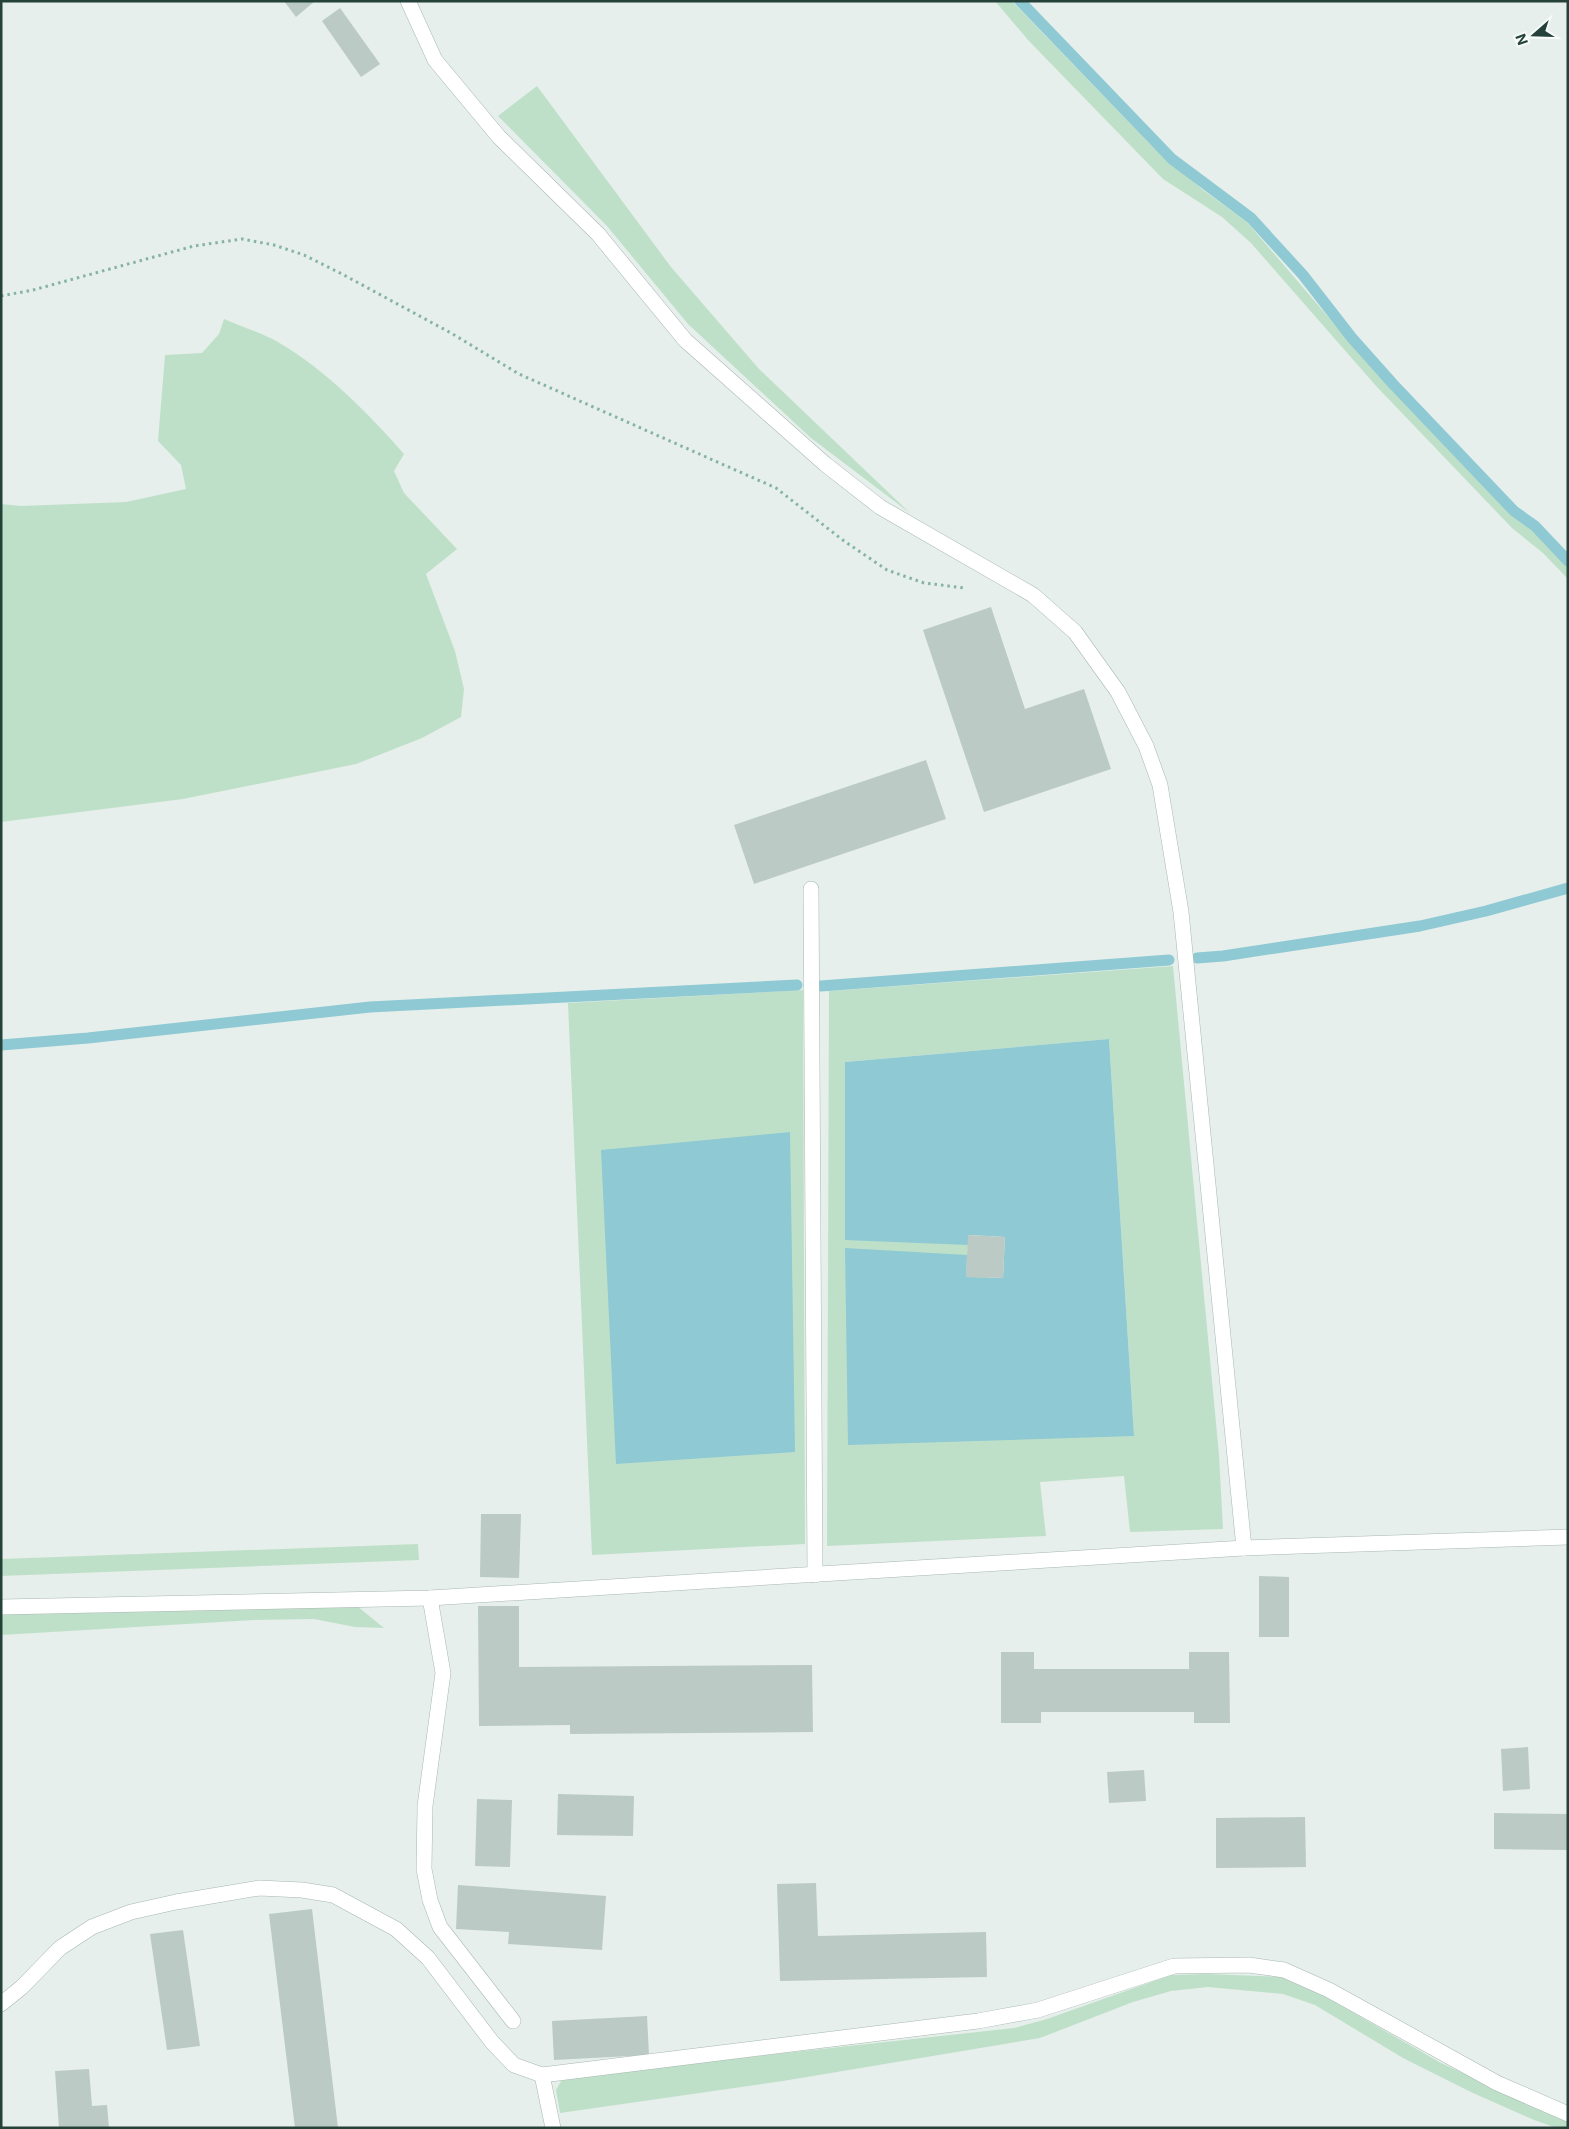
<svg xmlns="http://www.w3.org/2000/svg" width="1569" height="2129" viewBox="0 0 1569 2129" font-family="Inter,sans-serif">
  <rect width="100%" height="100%" fill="#e6efeb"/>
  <!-- green -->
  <g fill="#bfe0c8" fill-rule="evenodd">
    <polygon points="995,1 1012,1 1152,146 1203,190 1246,221 1378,375 1512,515 1534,531 1568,567 1568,579 1543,553 1512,528 1377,387 1251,243 1222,217 1163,179 1028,40"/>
    <polygon points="537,86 671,267 759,369 910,513 811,438 688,324 607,226 498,116"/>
    <path d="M224,319C242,327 262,333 278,342C326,370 368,413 404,454L394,471L404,493L457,549L426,574L455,651L464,689L461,717L422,738L356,764L183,799L1,822V504L21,506L126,502L186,489L181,465L158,441L165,355L202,353L219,334Z"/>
    <path d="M1173,966L1219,1455L1223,1529L1130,1532L1124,1476L1040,1482L1046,1536L827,1546L829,991ZM1109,1039L1134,1436L967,1255L968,1245L845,1062Z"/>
    <polygon points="803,990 805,1544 592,1555 568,1003"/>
    <polygon points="418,1544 419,1560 1,1576 1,1559"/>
    <polygon points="357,1606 384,1628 355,1627 314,1619 254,1620 1,1635 1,1614"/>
    <polygon points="1207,1974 1285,1977 1324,1996 1441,2063 1568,2121 1568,2128 1557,2128 1534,2120 1473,2093 1403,2058 1315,2005 1283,1994 1208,1987 1171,1991 1133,2002 1040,2038 783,2081 560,2113 556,2090 561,2081 576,2076 1014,2028 1047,2019 1171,1975"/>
  </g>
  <!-- water -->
  <g fill="#8ec9d4">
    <polygon points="1109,1039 1134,1436 848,1445 845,1248 967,1255 966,1277 1003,1278 1005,1237 969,1235 968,1245 845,1240 845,1062"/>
    <polygon points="790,1132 795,1452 616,1464 601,1150"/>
  </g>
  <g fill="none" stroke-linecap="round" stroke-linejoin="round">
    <!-- stream -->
    <g stroke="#8ec9d4" stroke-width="11">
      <polyline points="1020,1 1172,159 1251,218 1303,275 1352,338 1393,384 1514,511 1535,526 1568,561"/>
      <polyline points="1197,958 1223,956 1420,926 1486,911 1568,888"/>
      <polyline points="821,986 1169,960"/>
      <polyline points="1,1045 88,1038 370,1007 797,985"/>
    </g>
  </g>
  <!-- building -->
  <g fill="#bbcac4">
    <polygon points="284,1 315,1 296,17"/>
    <polygon points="340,8 380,64 361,77 322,21"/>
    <polygon points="991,607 1025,709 1084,689 1111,769 984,812 923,630"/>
    <polygon points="926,760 946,819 754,884 734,825"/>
    <polygon points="968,1235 1005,1237 1003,1278 966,1277"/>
    <polygon points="481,1514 521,1514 519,1578 480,1577"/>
    <polygon points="1259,1576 1289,1577 1289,1637 1259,1637"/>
    <polygon points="478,1606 519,1606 519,1667 812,1665 813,1732 570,1734 570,1725 479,1726"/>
    <polygon points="1001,1652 1034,1652 1034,1669 1189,1669 1189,1652 1229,1652 1230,1723 1194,1723 1194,1712 1041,1712 1041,1723 1001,1723"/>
    <polygon points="1528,1747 1530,1789 1503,1791 1501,1749"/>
    <polygon points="1144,1770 1146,1801 1109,1803 1107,1772"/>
    <polygon points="558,1794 634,1796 633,1836 557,1835"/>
    <polygon points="477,1799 512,1800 510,1867 475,1866"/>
    <polygon points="1494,1813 1568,1814 1568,1850 1494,1849"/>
    <polygon points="1305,1817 1306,1867 1216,1868 1216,1818"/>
    <polygon points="816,1883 818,1936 986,1932 987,1977 780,1981 777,1884"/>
    <polygon points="458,1885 606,1896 602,1950 508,1944 509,1932 456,1929"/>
    <polygon points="312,1909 338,2128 295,2128 269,1914"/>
    <polygon points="183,1930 200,2046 167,2050 150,1934"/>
    <polygon points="647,2016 649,2055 554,2060 552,2021"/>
    <polygon points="89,2069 92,2106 107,2105 109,2128 59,2128 55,2071"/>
  </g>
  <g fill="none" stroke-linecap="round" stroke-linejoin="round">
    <!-- minor casing -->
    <g stroke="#a8b8b2" stroke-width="16">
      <g id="minor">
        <polyline points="408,1 435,60 499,137 598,234 685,340 825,464 880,507 1033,595 1075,632 1118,692 1146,746 1160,785 1181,912 1244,1548"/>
        <polyline points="811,889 815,1575"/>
        <polyline points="430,1598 443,1673 425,1806 424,1869 430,1900 440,1927 513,2021"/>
        <polyline points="1,1607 430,1598 1244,1548 1568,1537"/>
        <polyline points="1,2004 22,1987 60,1948 92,1927 131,1912 176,1902 259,1888 302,1890 333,1895 396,1929 428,1958 492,2042 514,2065 542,2075 978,2021 1038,2010 1174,1966 1249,1965 1284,1970 1329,1990 1497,2083 1568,2114"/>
        <polyline points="542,2075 553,2128"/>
      </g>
    </g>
    <!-- path -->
    <polyline stroke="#86b3a5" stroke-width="3" stroke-dasharray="2.5 4" stroke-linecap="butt" points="1,296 33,290 194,246 242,239 274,245 304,255 342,274 451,333 519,374 776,488 844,541 887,570 924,583 965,588"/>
    <!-- minor -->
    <use href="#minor" stroke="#fff" stroke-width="15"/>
  </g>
  <!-- border -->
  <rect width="1569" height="2129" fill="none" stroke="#24423a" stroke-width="5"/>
  <!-- north arrow -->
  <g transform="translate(1534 35) rotate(250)" stroke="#f7fbf9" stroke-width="4" paint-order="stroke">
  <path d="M0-4L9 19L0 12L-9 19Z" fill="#24423a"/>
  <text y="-8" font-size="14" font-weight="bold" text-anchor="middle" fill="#24423a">N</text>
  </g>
</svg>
